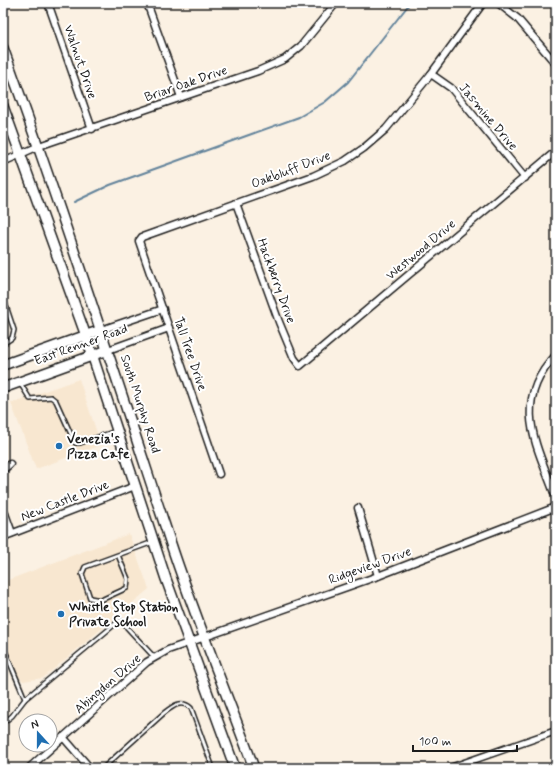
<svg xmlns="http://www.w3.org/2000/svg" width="559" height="771" viewBox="0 0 559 771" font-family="Mynerve,sans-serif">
  <rect width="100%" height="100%" fill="#fbf1e3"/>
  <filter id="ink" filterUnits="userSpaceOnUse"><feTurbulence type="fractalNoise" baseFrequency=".025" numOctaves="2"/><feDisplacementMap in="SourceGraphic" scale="8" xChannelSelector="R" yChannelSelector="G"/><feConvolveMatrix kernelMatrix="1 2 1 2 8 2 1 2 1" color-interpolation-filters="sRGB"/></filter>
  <g filter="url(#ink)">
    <!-- built -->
    <g fill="#f8e7d0">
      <polygon points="79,379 101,445 36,469 11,403"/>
      <polygon points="129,534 149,589 43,678 23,681 17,675 3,640 3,582"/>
    </g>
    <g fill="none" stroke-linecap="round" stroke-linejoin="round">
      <!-- stream -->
      <polyline stroke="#62839b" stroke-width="2" points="74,202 110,185 299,117 325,102 348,82 410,3"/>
      <!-- lane casing -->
      <g stroke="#1c1c1c" stroke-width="6">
        <g id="lane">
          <polyline points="3,297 14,330 12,338 3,344"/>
          <polyline points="20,383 30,399 51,397 56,401 75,443 80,443 116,431"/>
          <polyline points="118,555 128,579 127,588 101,600 90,598 82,574 85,567 153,542"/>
          <polyline points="3,646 25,699 12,716 3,723"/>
          <polyline points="25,699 120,620 154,657"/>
          <path d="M103,768L164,713C173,706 181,699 191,708L213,768"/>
        </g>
      </g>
      <!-- street casing -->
      <g stroke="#1c1c1c" stroke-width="9">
        <g id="street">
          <polyline points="48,3 92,129"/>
          <polyline points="147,3 181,97"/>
          <polyline points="498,3 517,18 556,64"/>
          <polyline points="431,74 451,88 525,178"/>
          <polyline points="3,162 39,146 258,71 285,59 301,46 336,3"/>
          <polyline points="236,203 279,322 294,358 300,366 556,151"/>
          <polyline points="101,330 163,309"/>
          <polyline points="108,350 169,328"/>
          <path d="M556,355C510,403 537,445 556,498"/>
          <polyline points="3,470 10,464"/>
          <polyline points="219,474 139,241 142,237 313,176 345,161 364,148 386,129 431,74 483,3"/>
          <polyline points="3,508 12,533"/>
          <polyline points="358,508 378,576"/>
          <polyline points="3,537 135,486"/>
          <polyline points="63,737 90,768"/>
          <polyline points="29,768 147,662 168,650 378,576 556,507"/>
          <polyline points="450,768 556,731"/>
        </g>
      </g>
      <!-- secondary casing -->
      <g stroke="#1c1c1c" stroke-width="12">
        <g id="secondary">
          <path d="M3,48C62,210 115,374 169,538C194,615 226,692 254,768"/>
          <polyline points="3,106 86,336 166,579 235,768"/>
          <polyline points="3,365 101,330"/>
          <polyline points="3,388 108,350"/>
        </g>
      </g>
      <!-- lane -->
      <use href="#lane" stroke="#fff" stroke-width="3"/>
      <!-- street -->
      <use href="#street" stroke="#fff" stroke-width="6"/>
      <!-- secondary -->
      <use href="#secondary" stroke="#fff" stroke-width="9"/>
    </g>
  </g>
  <!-- markers -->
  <g fill="#1f6fb2" stroke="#fff" stroke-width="1.5">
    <circle cx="59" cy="446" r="4"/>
    <circle cx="61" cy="614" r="4"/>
  </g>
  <g text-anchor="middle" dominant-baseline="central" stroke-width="4" stroke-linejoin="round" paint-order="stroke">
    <!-- street labels -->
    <g font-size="13" fill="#1c1c1c" stroke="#fff">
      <text transform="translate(80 62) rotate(71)">Walnut Drive</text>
      <text transform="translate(186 84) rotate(-19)">Briar Oak Drive</text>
      <text transform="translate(488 117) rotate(50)">Jasmine Drive</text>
      <text transform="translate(291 170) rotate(-21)">Oakbluff Drive</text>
      <text transform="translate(421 250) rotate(-40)">Westwood Drive</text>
      <text transform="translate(276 281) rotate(70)">Hackberry Drive</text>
      <text transform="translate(81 345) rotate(-20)">East Renner Road</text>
      <text transform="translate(190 354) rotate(71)">Tall Tree Drive</text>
      <text transform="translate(140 404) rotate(72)">South Murphy Road</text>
      <text transform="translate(65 501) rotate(-21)">New Castle Drive</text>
      <text transform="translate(370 566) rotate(-20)">Ridgeview Drive</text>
      <text transform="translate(108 684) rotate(-41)">Abingdon Drive</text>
    </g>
    <!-- poi labels -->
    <g font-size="13" font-weight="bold" fill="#1c1c1c" stroke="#fff" text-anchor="start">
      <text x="67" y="439">Venezia's<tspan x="67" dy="15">Pizza Cafe</tspan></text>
      <text x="69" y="607">Whistle Stop Station<tspan x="69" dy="15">Private School</tspan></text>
    </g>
  </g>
  <!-- margin -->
  <rect width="559" height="771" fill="none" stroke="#fff" stroke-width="16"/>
  <rect x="8" y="8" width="543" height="755" fill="none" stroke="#1c1c1c" stroke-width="1.5" filter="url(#ink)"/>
  <!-- north arrow -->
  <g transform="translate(38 733) rotate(339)"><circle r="19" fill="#ffffff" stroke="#a4a4a4"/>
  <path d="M0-3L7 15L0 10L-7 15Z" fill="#1f6fb2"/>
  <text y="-6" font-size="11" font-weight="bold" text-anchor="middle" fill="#1c1c1c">N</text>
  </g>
  <!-- scale -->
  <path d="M413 745v6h104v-6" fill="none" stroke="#1c1c1c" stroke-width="2"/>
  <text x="419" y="745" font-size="12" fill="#1c1c1c" stroke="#ffffff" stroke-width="3" paint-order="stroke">100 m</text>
</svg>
